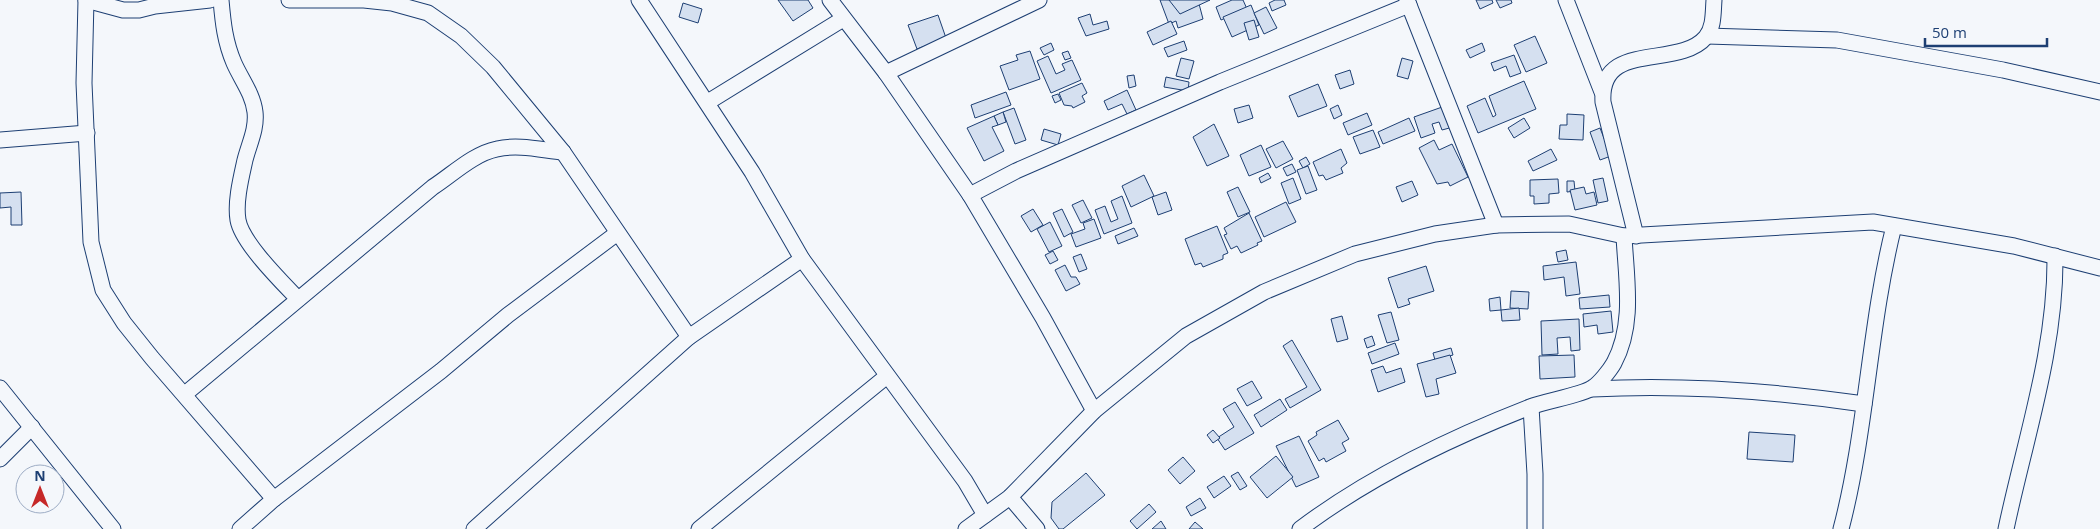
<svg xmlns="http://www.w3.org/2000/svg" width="2100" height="529" viewBox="0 0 2100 529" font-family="'Open Sans',sans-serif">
  <rect width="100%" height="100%" fill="#f4f7fb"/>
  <!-- building -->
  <g fill="#d5e0f0" stroke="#1d3f73">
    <polygon points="778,0 808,0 813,8 793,21"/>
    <polygon points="1160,0 1198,0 1203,19 1178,28 1176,21 1169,24"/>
    <polygon points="1169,0 1210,0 1180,14"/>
    <polygon points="1232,0 1243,0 1247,9 1221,20 1216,7"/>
    <polygon points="1275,0 1284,0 1286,5 1272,11 1269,3"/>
    <polygon points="1476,0 1492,0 1493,3 1480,9"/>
    <polygon points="1496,0 1511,0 1512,3 1500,8"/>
    <polygon points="683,3 702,9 698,23 679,17"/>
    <polygon points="1251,5 1259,25 1232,37 1223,17"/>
    <polygon points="1266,7 1277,28 1264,34 1254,13"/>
    <polygon points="1090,14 1093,25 1107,21 1109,29 1086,36 1078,18"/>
    <polygon points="938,15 946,38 917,49 908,25"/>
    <polygon points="1254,20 1259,37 1249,40 1244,23"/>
    <polygon points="1171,21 1177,34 1153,45 1147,32"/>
    <polygon points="1535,36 1547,63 1526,72 1514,45"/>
    <polygon points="1184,41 1187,50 1168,57 1164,48"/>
    <polygon points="1051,43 1054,50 1044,55 1040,48"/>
    <polygon points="1482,43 1485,51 1470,58 1466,50"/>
    <polygon points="1030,51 1040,79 1009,90 1000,66 1018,60 1016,55"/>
    <polygon points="1068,51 1071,58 1065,60 1062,53"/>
    <polygon points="1514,55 1521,73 1510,77 1506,66 1494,71 1491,63"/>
    <polygon points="1048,56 1056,74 1065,70 1062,64 1072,60 1081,80 1051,93 1037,61"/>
    <polygon points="1181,58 1194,61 1189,79 1176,76"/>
    <polygon points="1402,58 1413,61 1408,79 1397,76"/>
    <polygon points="1350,70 1354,84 1340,89 1335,75"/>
    <polygon points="1134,75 1136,86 1129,88 1127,76"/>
    <polygon points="1166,77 1189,82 1188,91 1164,87"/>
    <polygon points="1524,81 1536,109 1478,133 1467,106 1485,98 1493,117 1496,115 1489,96"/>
    <polygon points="1082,83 1087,93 1082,96 1085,102 1073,108 1072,106 1064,105 1059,93"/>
    <polygon points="1318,84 1327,106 1298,117 1289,96"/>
    <polygon points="1127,90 1136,110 1127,114 1122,104 1108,110 1104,101"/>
    <polygon points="1006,92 1011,105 975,118 971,105"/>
    <polygon points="1058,94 1061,100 1055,103 1052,96"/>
    <polygon points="1249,105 1253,118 1238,123 1234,109"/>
    <polygon points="1338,105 1342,115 1334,119 1330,109"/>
    <polygon points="1445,106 1453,127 1442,130 1439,122 1432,124 1435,133 1421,138 1414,117"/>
    <polygon points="1014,108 1026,140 1015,144 1003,112"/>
    <polygon points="1003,112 1006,122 998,125 994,116"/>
    <polygon points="1367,113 1372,125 1348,135 1343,123"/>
    <polygon points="1567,114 1584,115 1583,140 1559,139 1560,125 1567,125"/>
    <polygon points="994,116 998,125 992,127 1004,151 984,161 967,128"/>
    <polygon points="1409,118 1415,131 1383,144 1378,132"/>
    <polygon points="1524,118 1530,128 1514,138 1508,128"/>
    <polygon points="1214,124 1229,156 1207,166 1193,137"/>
    <polygon points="1600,128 1611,156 1600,160 1590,132"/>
    <polygon points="1044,129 1061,134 1058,145 1041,140"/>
    <polygon points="1373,130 1380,147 1360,154 1353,137"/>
    <polygon points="1434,140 1439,150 1452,144 1468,177 1450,186 1448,182 1437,184 1419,148"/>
    <polygon points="1283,141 1293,159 1276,168 1266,149"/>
    <polygon points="1261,145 1271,167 1249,176 1240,155"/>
    <polygon points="1341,149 1347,163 1341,168 1343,173 1326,180 1323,175 1319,176 1313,162"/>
    <polygon points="1551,149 1557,160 1533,171 1528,161"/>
    <polygon points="1306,157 1310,164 1303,168 1299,161"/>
    <polygon points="1292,164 1296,172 1287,176 1283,168"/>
    <polygon points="1308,166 1317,190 1306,194 1297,170"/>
    <polygon points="1268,173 1271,178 1261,183 1259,178"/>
    <polygon points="1144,175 1154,196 1131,207 1122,186"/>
    <polygon points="1293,178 1301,199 1289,204 1281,183"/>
    <polygon points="1603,178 1608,201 1598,203 1593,180"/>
    <polygon points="1558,179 1559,193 1549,194 1549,203 1534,204 1534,196 1530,196 1530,180"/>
    <polygon points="1412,181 1418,195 1402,202 1396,187"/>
    <polygon points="1567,181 1574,181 1575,191 1567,192"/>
    <polygon points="1238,187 1250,212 1238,217 1227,192"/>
    <polygon points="1584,187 1586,194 1594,192 1597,205 1575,210 1570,190"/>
    <polygon points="21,192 22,225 11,225 11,207 0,208 0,193"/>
    <polygon points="1166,192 1172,210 1158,215 1152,197"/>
    <polygon points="1122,196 1132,223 1104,234 1095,210 1105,206 1111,222 1118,219 1111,201"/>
    <polygon points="1083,200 1092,218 1081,223 1072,205"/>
    <polygon points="1286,202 1296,222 1264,237 1255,217"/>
    <polygon points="1033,209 1043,225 1031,232 1021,216"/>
    <polygon points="1062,209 1073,232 1064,237 1053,213"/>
    <polygon points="1249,213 1262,241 1257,243 1258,245 1241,253 1237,246 1231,249 1224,235 1227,234 1224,228"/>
    <polygon points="1094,219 1101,238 1076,247 1071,234 1085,229 1083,223"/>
    <polygon points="1050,222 1062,246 1049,252 1037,229"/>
    <polygon points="1217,226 1228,253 1223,255 1223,259 1203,267 1201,263 1195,265 1185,239"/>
    <polygon points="1134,228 1138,236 1118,244 1115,236"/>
    <polygon points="1566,250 1568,260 1558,262 1556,252"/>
    <polygon points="1053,251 1058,260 1050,264 1045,255"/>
    <polygon points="1081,254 1087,269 1079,272 1073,257"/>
    <polygon points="1576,262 1580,294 1566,296 1564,277 1544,280 1543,266"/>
    <polygon points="1065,265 1071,277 1076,277 1080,284 1066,291 1055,270"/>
    <polygon points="1426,266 1434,291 1408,299 1410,304 1398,308 1388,278"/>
    <polygon points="1511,291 1529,292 1528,309 1510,308"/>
    <polygon points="1609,295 1610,307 1580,309 1579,298"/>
    <polygon points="1500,297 1501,310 1490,311 1489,299"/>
    <polygon points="1519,308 1520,320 1502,321 1501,310"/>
    <polygon points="1611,311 1613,332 1598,334 1597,325 1584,327 1583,314"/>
    <polygon points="1391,312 1399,340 1387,343 1378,315"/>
    <polygon points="1342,316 1348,339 1337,342 1331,319"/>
    <polygon points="1579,319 1580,350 1571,351 1570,337 1557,338 1558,354 1542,355 1541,321"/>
    <polygon points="1372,336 1375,345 1367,348 1364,339"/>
    <polygon points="1292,340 1321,390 1290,408 1285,399 1307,387 1283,346"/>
    <polygon points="1395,343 1399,354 1372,364 1368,353"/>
    <polygon points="1451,348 1453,355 1435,360 1433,353"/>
    <polygon points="1450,355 1456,373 1436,379 1439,394 1426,397 1417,364"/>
    <polygon points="1574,355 1575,377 1540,379 1539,356"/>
    <polygon points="1383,366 1386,373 1401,368 1405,382 1378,392 1371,370"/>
    <polygon points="1252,381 1262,398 1247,406 1237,389"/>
    <polygon points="1280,399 1287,410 1261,427 1254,415"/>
    <polygon points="1235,402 1254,433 1225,450 1217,438 1234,427 1223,409"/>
    <polygon points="1338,420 1349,439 1342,443 1346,451 1326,462 1324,458 1319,461 1308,441 1317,435 1316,432"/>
    <polygon points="1213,430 1220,438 1213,443 1207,435"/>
    <polygon points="1749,432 1795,435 1793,462 1747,459"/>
    <polygon points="1299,436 1319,477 1296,487 1276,446"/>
    <polygon points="1276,456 1293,477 1267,498 1250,477"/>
    <polygon points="1183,457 1195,471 1180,484 1168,470"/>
    <polygon points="1238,472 1247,486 1240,490 1231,476"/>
    <polygon points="1086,473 1105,495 1063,529 1059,529 1051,518 1052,502"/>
    <polygon points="1224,476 1231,486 1214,498 1207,487"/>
    <polygon points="1200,498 1206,508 1191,516 1186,507"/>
    <polygon points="1149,504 1156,512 1137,529 1130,521"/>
    <polygon points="1161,521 1166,529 1152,529"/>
    <polygon points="1195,522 1203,529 1189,529"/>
  </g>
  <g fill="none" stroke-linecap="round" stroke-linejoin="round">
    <!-- minor casing -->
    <g stroke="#1d3f73" stroke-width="17">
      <g id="minor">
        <polyline points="86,0 84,83 91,242 103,290 124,323 152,358 274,499"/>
        <polyline points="86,0 123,10 139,10 155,6 210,0"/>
        <path d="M221,0C223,23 225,42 234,63C241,79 253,94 255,112C257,129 249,144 245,160C241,178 235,202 238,220C242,243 282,282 298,299"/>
        <polyline points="289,0 364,0 392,3 428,13 461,36 493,67 563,152 689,337"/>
        <polyline points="639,0 752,172 802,259 965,481 985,515"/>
        <polyline points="830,0 886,73 970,195 1043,318 1094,411"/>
        <polyline points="1407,0 1496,225"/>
        <polyline points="1566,0 1602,92"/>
        <polyline points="1707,36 1837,40 2003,70 2100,92"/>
        <polyline points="886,73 1039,0"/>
        <polyline points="708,102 843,19"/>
        <polyline points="0,140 87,133"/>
        <polyline points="970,195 1016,171 1220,82 1409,5"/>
        <path d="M1636,236L1603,102C1599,39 1678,70 1706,37C1714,27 1713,13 1714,0"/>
        <polyline points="0,388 113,529"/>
        <path d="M1592,389C1683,384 1774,391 1864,404"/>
        <path d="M185,394L433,187C453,174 473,154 497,149C518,144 542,150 563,152"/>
        <polyline points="1531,407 1535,474 1535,529"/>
        <polyline points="0,459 32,427"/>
        <polyline points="1010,497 1037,529"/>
        <polyline points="240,529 274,499 441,371 508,315 616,234"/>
        <polyline points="474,529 689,337 802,259"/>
        <polyline points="699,529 887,376"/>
        <polyline points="966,529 1010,497 1094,411 1186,336 1264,292 1355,254 1435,234 1496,225 1569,224 1624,236 1873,222 2014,246 2100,268"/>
        <path d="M1300,529C1369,477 1450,438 1530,407C1545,401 1582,395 1592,388C1599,384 1610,370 1614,363C1635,324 1626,278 1624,236"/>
        <path d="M1841,529C1867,430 1869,325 1894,226"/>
        <path d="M2006,529C2025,439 2056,349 2055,256"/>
      </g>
    </g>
    <!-- minor -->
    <use href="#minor" stroke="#f4f7fb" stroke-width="15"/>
  </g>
  <!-- north arrow -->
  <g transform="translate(40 489)"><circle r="24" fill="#f4f7fb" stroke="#9eadc5"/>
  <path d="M0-4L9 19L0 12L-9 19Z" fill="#c62828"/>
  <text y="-8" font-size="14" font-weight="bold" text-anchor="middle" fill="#1d3f73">N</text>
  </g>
  <!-- scale -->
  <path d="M1925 38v8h122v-8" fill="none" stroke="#1d3f73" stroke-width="2.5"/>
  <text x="1932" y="38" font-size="15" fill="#1d3f73" stroke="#f4f7fb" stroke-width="4" paint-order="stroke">50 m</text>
</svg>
